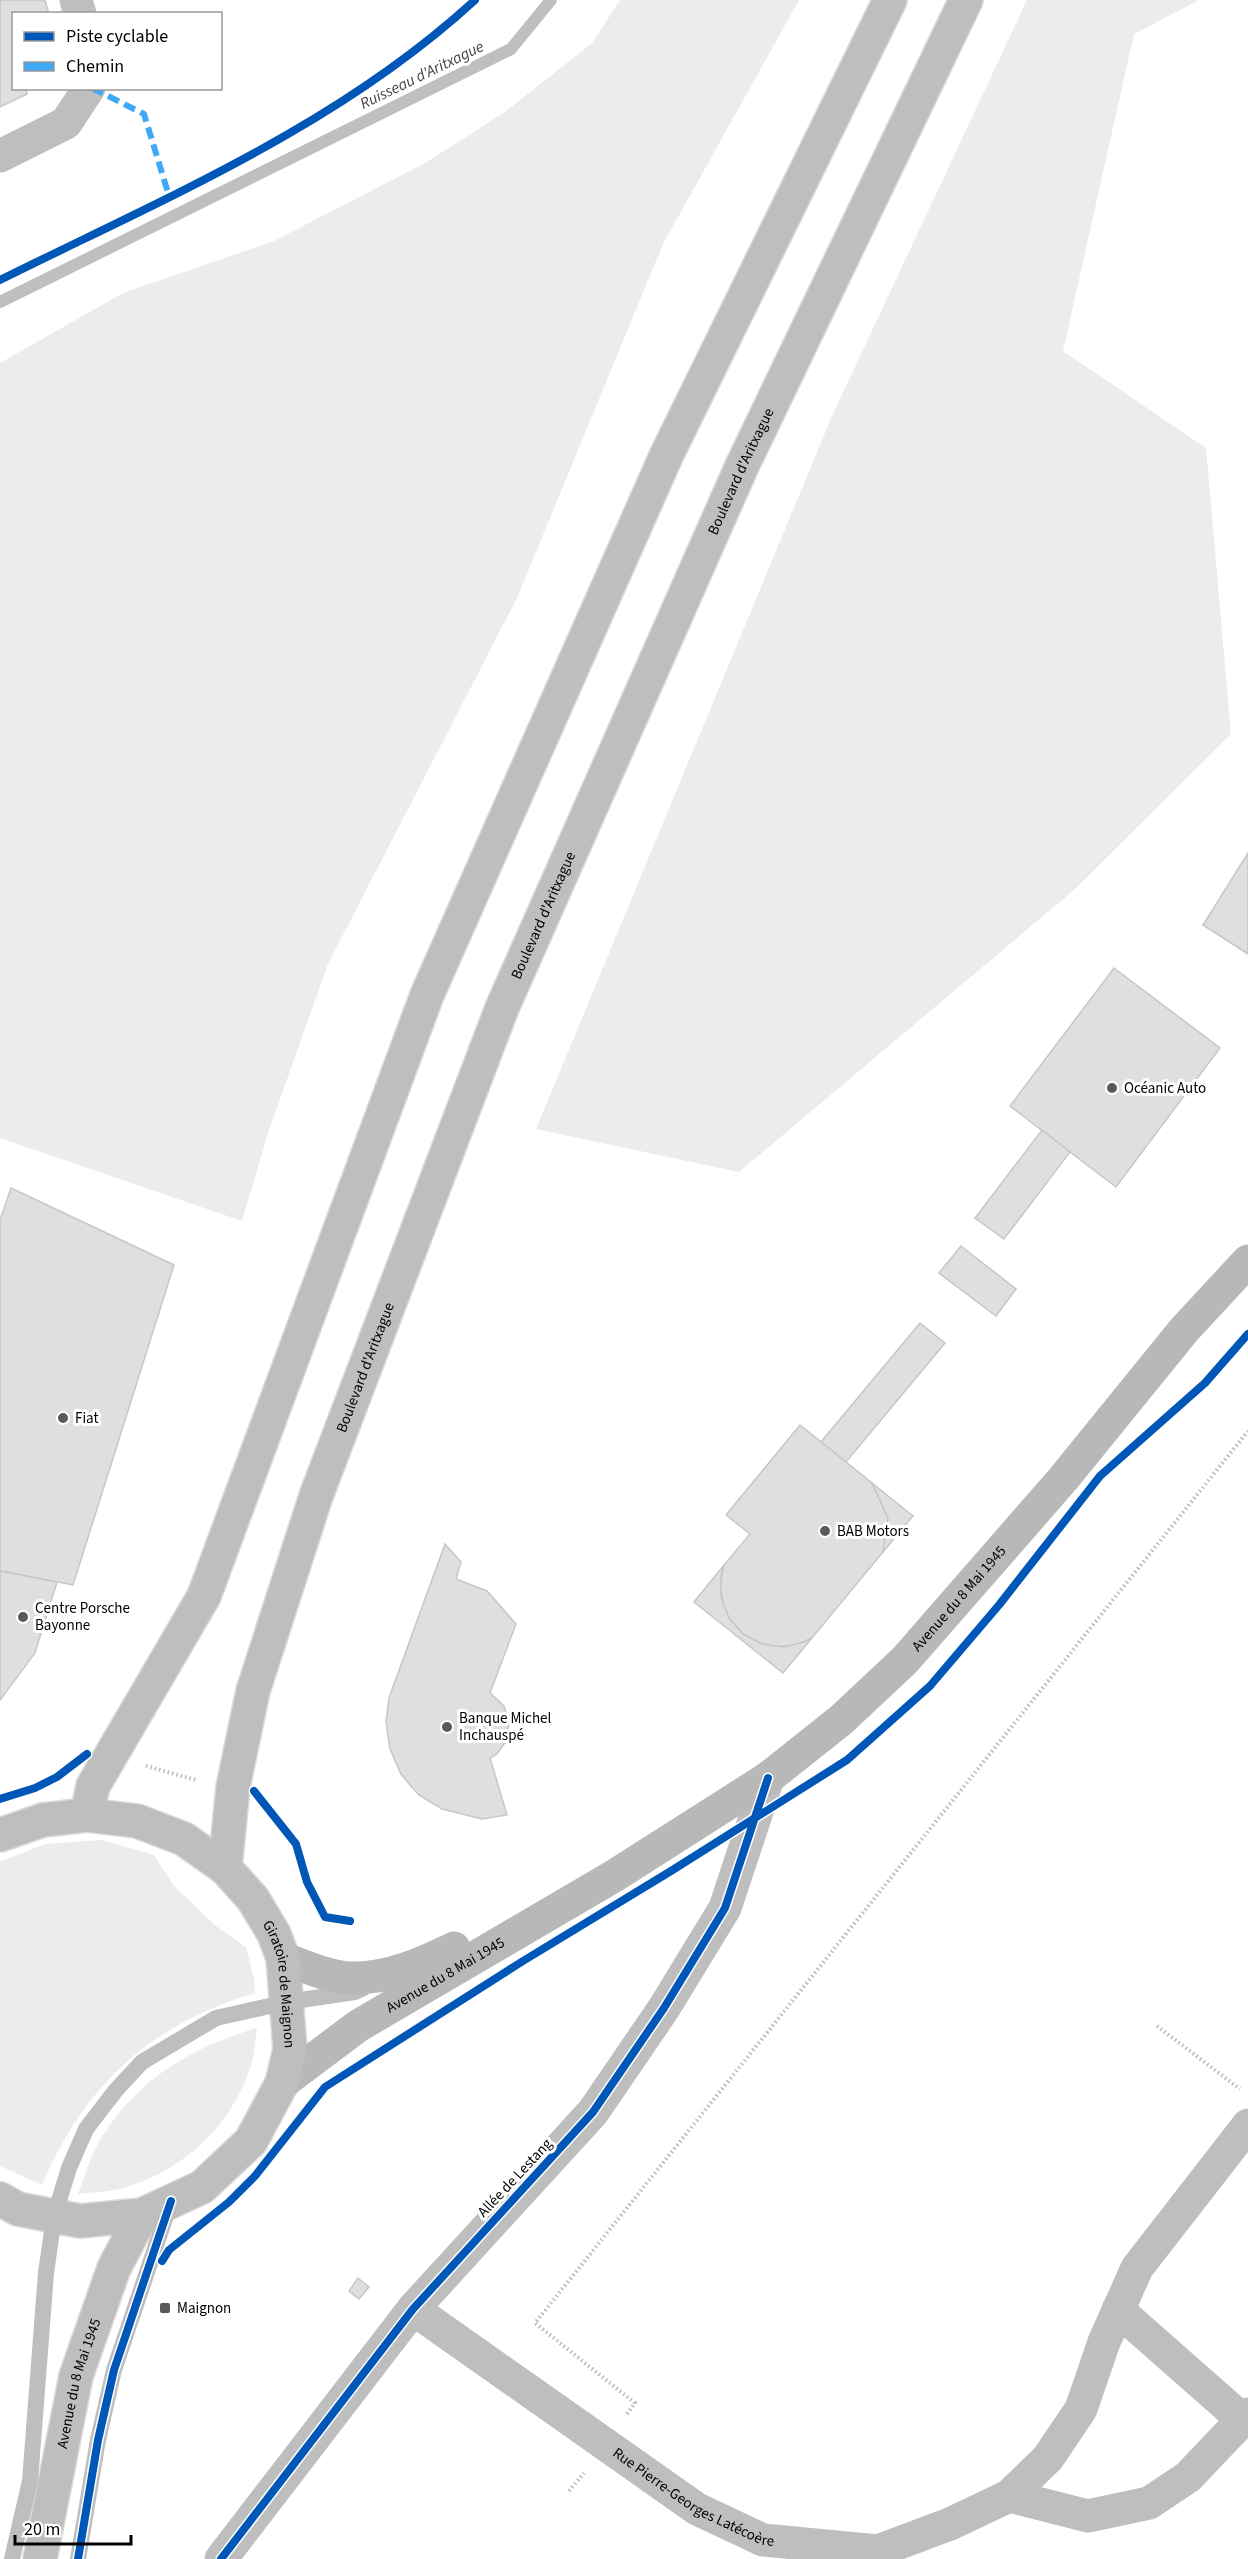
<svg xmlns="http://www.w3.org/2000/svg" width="1248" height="2559" viewBox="0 0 1248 2559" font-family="'Source Sans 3',sans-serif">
  <rect width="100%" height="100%" fill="#fff"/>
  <!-- green -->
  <g fill="#ececec">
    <polygon points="620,0 799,0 663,244 517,598 328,964 269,1130 242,1221 0,1138 0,363 123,293 274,241 425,163 505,112 592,43"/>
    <polygon points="1027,0 1199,0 1134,34 1063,351 1206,448 1231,734 1074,890 739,1172 536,1129 832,416"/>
    <path d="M101,1840L154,1855L174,1886L216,1926L246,1947L254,1979L255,1993C151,2024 84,2085 42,2185L0,2166V1862L45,1844Z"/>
    <path d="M257,2028C255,2043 254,2060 248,2074C227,2130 181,2171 124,2188C110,2192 93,2192 78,2194C84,2179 88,2164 95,2150C129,2084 188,2048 257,2028Z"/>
  </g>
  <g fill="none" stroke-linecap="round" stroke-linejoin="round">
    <!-- stream -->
    <polyline stroke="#bfbfbf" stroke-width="12" points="0,302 511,49 551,0"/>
  </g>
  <!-- building -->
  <g fill="#dfdfdf" stroke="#c7c7c7" stroke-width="1.5">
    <polygon points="0,0 45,0 49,14 14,14 14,88 26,88 27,94 0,107"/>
    <polygon points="1248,853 1248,954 1203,925"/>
    <polygon points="1114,968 1220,1048 1116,1187 1010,1106"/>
    <polygon points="1042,1130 1070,1152 1004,1239 975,1218"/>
    <polygon points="11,1188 174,1265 73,1585 0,1571 0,1220"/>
    <polygon points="961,1246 1016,1289 996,1316 939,1273"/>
    <polygon points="920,1323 945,1343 846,1462 821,1442"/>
    <polygon points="800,1425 872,1483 888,1518 883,1552 812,1638 794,1646 772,1646 762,1644 743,1634 729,1618 724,1607 720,1586 724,1565 750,1534 726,1515"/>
    <polygon points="872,1483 913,1516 883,1552 888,1518"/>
    <polygon points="445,1544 461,1562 456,1579 487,1591 516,1624 490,1693 504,1706 509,1723 507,1740 497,1754 490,1758 507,1815 482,1819 442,1809 419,1795 410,1785 401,1774 390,1749 386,1722 389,1698"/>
    <polygon points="724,1565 721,1575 721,1597 729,1618 743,1634 762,1644 784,1647 804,1642 812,1638 783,1673 694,1602"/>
    <polygon points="0,1571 57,1582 35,1653 0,1700"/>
    <polygon points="358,2278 369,2287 359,2299 349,2291"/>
  </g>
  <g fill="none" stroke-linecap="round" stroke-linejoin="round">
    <!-- primary casing -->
    <g stroke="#dbdbdb" stroke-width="36">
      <g id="primary">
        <polyline points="87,1815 93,1786 204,1596 427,995 667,454 890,0"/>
        <path id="s3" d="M0,1835L43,1820L87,1815L137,1821L184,1839L225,1868L253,1899L274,1934L283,1958L290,2049L282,2083L251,2141L202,2187L142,2215L80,2221L18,2209L0,2199"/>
        <path id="s4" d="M225,1868L233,1787L253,1691L316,1496L502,1008L742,466L966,0"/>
        <path id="s5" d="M40,2559L76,2376L114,2268L142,2215"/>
      </g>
    </g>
    <!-- path -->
    <g stroke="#b9b9b9" stroke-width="4" stroke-dasharray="1.5 3" stroke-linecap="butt">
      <polyline points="146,1766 196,1780"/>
      <polyline points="1157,2026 1240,2089"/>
      <polyline points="627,2414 635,2403 535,2323 1248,1431"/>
      <polyline points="569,2491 584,2473"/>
    </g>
    <!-- service -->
    <g stroke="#bebebe" stroke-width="16">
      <polyline points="12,2559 30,2481 46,2273 54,2217 69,2168 86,2129 116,2090 142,2062 216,2018 287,2002 355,1992 364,1988"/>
      <polyline points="78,2559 98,2440 114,2370 171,2201"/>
    </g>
    <!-- minor -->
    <g stroke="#bebebe" stroke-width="33">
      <polyline points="76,0 80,14"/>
      <polyline points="0,156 66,123 89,88"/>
      <path id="s1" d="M413,2309L697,2509L763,2540L878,2551L950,2524L1009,2496L1088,2516L1149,2503L1188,2477L1248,2414"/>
      <polyline points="1118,2310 1243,2420"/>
      <polyline points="1009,2496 1048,2458 1081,2409 1104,2342 1137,2268 1248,2125"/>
      <polyline points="221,2559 413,2309 593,2112 664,2008 725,1908 768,1778"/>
    </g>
    <!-- secondary -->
    <g stroke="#b8b8b8" stroke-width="33">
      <path d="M283,1958C303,1966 333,1979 355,1978C390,1978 423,1963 454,1948"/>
      <path id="s2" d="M282,2083L358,2026L614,1876L768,1778L841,1720L905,1660L1063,1479L1184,1330L1248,1261"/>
    </g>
    <!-- primary -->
    <use href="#primary" stroke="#bebebe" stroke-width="33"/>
    <!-- quiet -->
    <polyline stroke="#3fa9f5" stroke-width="6" stroke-dasharray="12 6" stroke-linecap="butt" points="92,88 144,114 169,196"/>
    <!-- cycleway casing -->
    <g stroke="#fff" stroke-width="11">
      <g id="cycleway">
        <path d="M0,280C165,198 338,126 475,0"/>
        <polyline points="254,1791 296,1844 307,1882 325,1917 350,1921"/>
        <polyline points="0,1799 35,1788 57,1777 87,1754"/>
        <polyline points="162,2261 169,2250 229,2202 255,2176 325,2087 523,1961 671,1871 847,1760 930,1686 999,1605 1100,1476 1205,1383 1248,1334"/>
        <polyline points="78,2559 98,2440 114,2370 171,2201"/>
        <polyline points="221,2559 413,2309 593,2112 664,2008 725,1908 768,1778"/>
      </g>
    </g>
    <!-- cycleway -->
    <use href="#cycleway" stroke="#0057b8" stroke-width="8"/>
  </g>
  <!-- markers -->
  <g fill="#595959" stroke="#fff" stroke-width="2">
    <circle cx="1112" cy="1088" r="6"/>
    <circle cx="63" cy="1418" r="6"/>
    <circle cx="825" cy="1531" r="6"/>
    <circle cx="23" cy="1617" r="6"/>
    <circle cx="447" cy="1727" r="6"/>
    <rect x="159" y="2302" width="12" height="12" rx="3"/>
  </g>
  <g text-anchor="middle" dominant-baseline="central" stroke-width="6" stroke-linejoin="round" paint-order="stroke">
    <!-- street labels -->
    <g font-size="15" fill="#000" stroke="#fff">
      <text stroke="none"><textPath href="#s4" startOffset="1494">Boulevard d'Aritxague</textPath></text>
      <text stroke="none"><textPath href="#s4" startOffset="1008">Boulevard d'Aritxague</textPath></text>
      <text stroke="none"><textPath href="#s4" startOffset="522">Boulevard d'Aritxague</textPath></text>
      <text stroke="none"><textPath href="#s2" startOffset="837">Avenue du 8 Mai 1945</textPath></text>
      <text stroke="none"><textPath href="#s2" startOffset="196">Avenue du 8 Mai 1945</textPath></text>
      <text stroke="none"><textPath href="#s3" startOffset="374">Giratoire de Maignon</textPath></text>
      <text transform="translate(515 2178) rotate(-47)">Allée de Lestang</text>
      <text stroke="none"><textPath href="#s5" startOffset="180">Avenue du 8 Mai 1945</textPath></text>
      <text stroke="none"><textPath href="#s1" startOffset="339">Rue Pierre-Georges Latécoère</textPath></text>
    </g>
    <!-- poi labels -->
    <g font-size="15" fill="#000" stroke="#fff" text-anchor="start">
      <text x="1124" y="1088">Océanic Auto</text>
      <text x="75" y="1418">Fiat</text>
      <text x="837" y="1531">BAB Motors</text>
      <text x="35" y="1608">Centre Porsche<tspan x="35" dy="17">Bayonne</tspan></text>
      <text x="459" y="1718">Banque Michel<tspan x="459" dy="17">Inchauspé</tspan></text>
      <text x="177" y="2308">Maignon</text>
    </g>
    <!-- water labels -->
    <g font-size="16" font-style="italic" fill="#444" stroke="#fff">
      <text transform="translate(422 75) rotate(-26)">Ruisseau d'Aritxague</text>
    </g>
  </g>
  <!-- legend -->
  <rect x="12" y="12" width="210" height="78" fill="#ffffff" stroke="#999999" stroke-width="1.5"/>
  <rect x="24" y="32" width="30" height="9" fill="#0057b8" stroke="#999999" stroke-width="1.5"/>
  <text x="66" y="42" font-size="18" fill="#000000">Piste cyclable</text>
  <rect x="24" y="62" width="30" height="9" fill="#3fa9f5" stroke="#999999" stroke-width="1.5"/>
  <text x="66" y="72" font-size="18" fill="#000000">Chemin</text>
  <!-- scale -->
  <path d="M15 2535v9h116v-9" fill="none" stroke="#000000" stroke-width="3"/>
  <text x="24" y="2535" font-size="18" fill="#000000" stroke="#ffffff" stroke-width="4.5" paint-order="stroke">20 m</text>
</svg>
